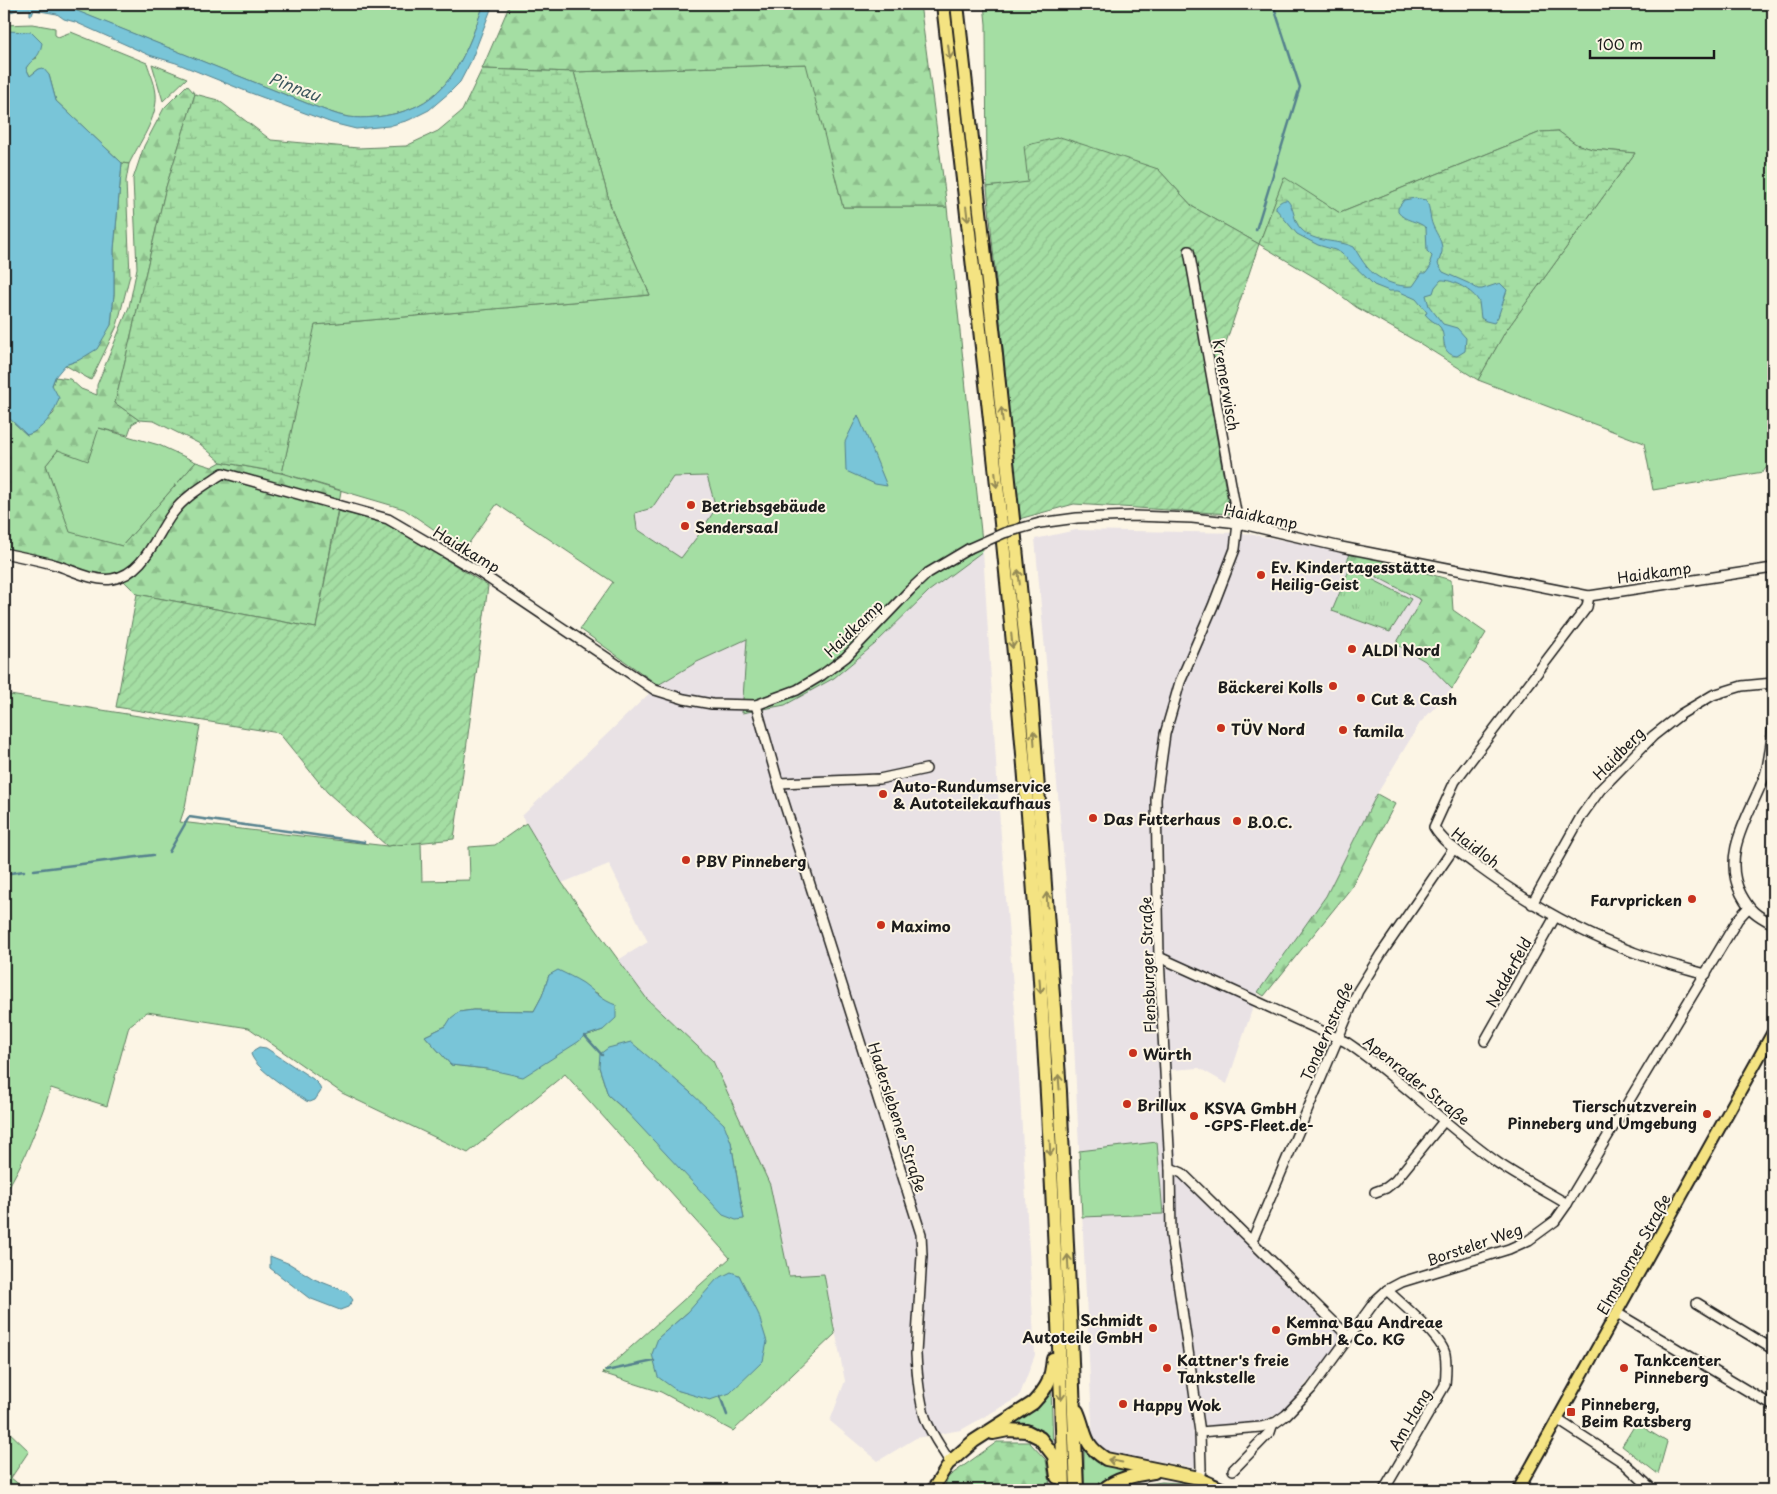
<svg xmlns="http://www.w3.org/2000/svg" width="1777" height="1494" viewBox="0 0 1777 1494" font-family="'Playpen Sans',sans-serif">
  <defs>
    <pattern id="forest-firs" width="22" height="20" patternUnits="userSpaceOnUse" patternTransform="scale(1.25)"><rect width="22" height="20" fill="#a4dea3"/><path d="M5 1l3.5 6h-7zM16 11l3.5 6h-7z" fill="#8dbe8c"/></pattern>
    <pattern id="wetland-marsh" width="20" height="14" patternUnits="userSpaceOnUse" patternTransform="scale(1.25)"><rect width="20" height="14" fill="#a4dea3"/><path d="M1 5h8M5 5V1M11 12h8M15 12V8" fill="none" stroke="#8dbe8c"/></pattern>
    <pattern id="park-tufts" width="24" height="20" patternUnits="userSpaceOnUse" patternTransform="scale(1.25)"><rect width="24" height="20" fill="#a4dea3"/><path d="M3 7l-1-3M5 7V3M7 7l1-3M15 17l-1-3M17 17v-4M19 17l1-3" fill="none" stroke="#8dbe8c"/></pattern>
    <pattern id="garden-furrows" width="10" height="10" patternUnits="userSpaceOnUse" patternTransform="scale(1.25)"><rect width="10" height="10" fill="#a4dea3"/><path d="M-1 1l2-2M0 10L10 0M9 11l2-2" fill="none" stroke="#8dbe8c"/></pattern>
  </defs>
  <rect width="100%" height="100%" fill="#fcf5e5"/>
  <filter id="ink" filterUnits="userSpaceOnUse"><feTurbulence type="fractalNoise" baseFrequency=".02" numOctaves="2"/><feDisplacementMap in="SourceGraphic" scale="10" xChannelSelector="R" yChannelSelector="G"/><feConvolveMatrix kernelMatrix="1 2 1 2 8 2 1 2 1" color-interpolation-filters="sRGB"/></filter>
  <g filter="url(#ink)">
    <!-- built -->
    <g fill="#e9e2e5">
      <polygon points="707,476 716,508 700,533 681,559 637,529 634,513 652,508 673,477"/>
      <polygon points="1076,530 1243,533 1351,552 1347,561 1422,600 1396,644 1425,661 1452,689 1420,723 1377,794 1326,896 1258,992 1227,1084 1199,1068 1171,1070 1174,1130 1179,1177 1341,1335 1339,1344 1283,1412 1251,1426 1193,1425 1197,1468 1107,1452 1093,1443 1067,895 1035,539"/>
      <polygon points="983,551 999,810 1016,1025 1035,1355 1019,1397 961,1430 916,1438 878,1461 830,1421 845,1381 824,1274 789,1276 770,1185 707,1056 647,999 618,960 648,942 609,864 562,883 522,816 658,685 697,662 747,639 742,713 785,705 834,678 875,644 933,586"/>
    </g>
    <!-- grass -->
    <g fill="#a4dea3" stroke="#607d60" fill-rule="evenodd">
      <path d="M59,4H484C467,51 452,99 398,113C381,117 365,119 348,117C336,115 323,109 311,105Z"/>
      <polygon points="984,4 1773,4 1773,459 1763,472 1653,490 1644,443 1478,380 1505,332 1635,153 1592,149 1576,144 1558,131 1541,132 1340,213 1284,178 1259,244 1193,207 1158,169 987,187 986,24"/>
      <path d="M32,24L55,28V35L58,37L71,32L147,63C150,73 155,83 156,94C158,118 139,143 129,164L122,163L56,101L49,75L39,69L30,76L26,68L30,61L37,58L6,31L4,33V25Z"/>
      <polygon points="152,64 187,78 163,101"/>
      <path d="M807,64L843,207H947L983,551L929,591L875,644L834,678L785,705L742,713L747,639L697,662L658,685L580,629L613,582L497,504L464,550L404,509L282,473L314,325L650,295L612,211L574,72ZM707,476L716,508L700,533L681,558L637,529L635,513L652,508L673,477Z"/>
      <polygon points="99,428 159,445 196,462 122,546 70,533 46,465 58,450"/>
      <path d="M4,694L200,726L185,807L180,822L387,846L421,842L422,881L470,880L469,847L495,845L526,823L562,883L647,999L713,1061L770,1185L789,1276L824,1274L835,1334L733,1431L661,1392L602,1373L730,1258L565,1074L468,1153L342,1093L249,1028L147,1012L129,1026L107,1106L51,1088C38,1124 25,1162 4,1194ZM549,975L597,993L605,1002L603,1030L585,1036L556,1055L487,1069L451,1065L425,1036L446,1026L459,1012L473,1010L534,1011L542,996ZM599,1067L662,1069L691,1093L731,1142L744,1219L608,1095ZM739,1275L746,1292L692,1394L676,1390L658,1338L688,1312Z"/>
      <polygon points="1157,1142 1163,1214 1082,1217 1079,1151"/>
      <polygon points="1051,1387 1053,1448 1007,1424"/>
      <polygon points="4,1427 29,1451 11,1478 26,1490 4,1490"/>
      <path d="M1084,1450C1100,1464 1110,1468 1131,1471L1097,1490H1084Z"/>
    </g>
    <!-- forest -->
    <g fill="url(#forest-firs)" stroke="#607d60">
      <polygon points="510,4 920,4 947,207 843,207 806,64 574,72 482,69"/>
      <path d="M187,85L195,94L166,187L115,403L139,420L132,424L128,435L99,428L88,461L58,450L46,465L70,532L122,546L196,462L212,467L221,462L281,473L341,491L316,628L137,594L124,581L113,575L87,572L58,561L4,549V420L10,419L27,435C40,431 44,422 54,413L52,386L55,377L70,379L81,389L97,395V385L129,307L137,268L133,179L144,146L164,108Z"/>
      <polygon points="122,163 129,164 126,181 130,275 117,326 91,380 65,365 79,360 111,325 114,294 114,249"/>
      <polygon points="1351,552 1451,580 1453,610 1486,633 1452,689 1425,661 1396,644 1421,600 1347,561"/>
      <polygon points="1377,794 1395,804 1351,888 1264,996 1258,992 1326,896"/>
      <polygon points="997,1442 1029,1442 1046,1460 1051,1490 943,1490 948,1477"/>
      <polygon points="1162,1482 1196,1484 1214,1490 1124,1490 1134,1486"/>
    </g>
    <!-- wetland -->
    <g fill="url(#wetland-marsh)" stroke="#607d60">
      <polygon points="482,69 574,72 612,211 650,295 315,325 282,473 221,462 200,444 154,421 139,420 115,403 166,187 195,94 218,100 271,140 358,148 406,146 438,131 462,111"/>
      <polygon points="1558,131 1576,144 1592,149 1635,153 1505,332 1478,380 1421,344 1356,307 1326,284 1259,244 1284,177 1340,213 1541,132"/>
    </g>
    <!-- park -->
    <g fill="url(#park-tufts)" stroke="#607d60">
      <polygon points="1350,568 1411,599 1390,632 1332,611"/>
      <polygon points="1636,1423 1667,1442 1658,1474 1622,1446"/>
    </g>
    <!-- garden -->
    <g fill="url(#garden-furrows)" stroke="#607d60">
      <polygon points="1060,137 1158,169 1193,207 1259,244 1209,393 1230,514 1074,504 1019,519 987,187 1028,182 1024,146"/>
      <polygon points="338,511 388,523 488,586 454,839 387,846 327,792 279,733 116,707 137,594 316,628"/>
    </g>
    <!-- water -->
    <g fill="#79c5d8" stroke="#54818d">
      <path d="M4,4H60L311,105C323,109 336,115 348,117C365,119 381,117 398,113C452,99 467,51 484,4H493L471,61L460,82L450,92L429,110L409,120L389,126L356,129L332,123L248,92L176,63L149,55L75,22L64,19L57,14L34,10L32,15H30V9L17,10L4,14Z"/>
      <path d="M6,31L31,32L42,43C39,60 34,56 26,68L30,76L39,69L43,68L49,75L56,101L122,163L114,249V294L111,325L97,349L79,360L65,365L55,377L52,385L59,398C54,414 43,430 27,435L10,419L4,420V33Z"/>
      <path d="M1415,198L1426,200C1431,209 1429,217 1433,226C1437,235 1443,242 1442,252C1441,256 1439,260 1438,264L1443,272L1468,283L1478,289H1482L1500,283L1507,290L1498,317L1494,323L1486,321L1481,318C1480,313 1480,307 1479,302C1474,291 1452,279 1441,280L1435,287L1433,293L1426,295L1429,306L1443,324L1457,328L1466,338L1465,351L1457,356C1439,354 1447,337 1440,327C1436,322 1429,320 1425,314L1427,313L1426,311L1416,299L1398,291H1389L1374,285L1341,253L1335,250L1318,245L1297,234L1276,209V206C1280,202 1282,200 1287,200C1295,208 1293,221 1301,229C1315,244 1337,239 1354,247C1358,254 1362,261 1367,267C1376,279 1398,288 1413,286L1422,273H1426L1431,266L1430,262L1432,256L1427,251L1426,228C1418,220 1405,222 1398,212V208L1404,200Z"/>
      <polygon points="858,415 887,486 875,484 846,471 845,442"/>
      <path d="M558,970C566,974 575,978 583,983C594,991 603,1001 616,1005V1018L603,1030L585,1036L578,1042L523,1077L487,1069L451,1065L425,1036L446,1026L451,1018L459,1012L473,1010L534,1011L542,996L549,975Z"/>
      <polygon points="631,1042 691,1093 724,1124 731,1142 744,1219 736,1220 723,1215 625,1110 608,1095 599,1067 600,1054 608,1048"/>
      <path d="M259,1047L266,1048L313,1079L319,1085L321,1091L315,1100L310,1102L306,1101C292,1091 256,1070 251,1054L254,1050Z"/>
      <polygon points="270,1256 290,1264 314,1279 347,1292 353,1300 348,1307 340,1310 309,1298 270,1268"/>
      <polygon points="731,1272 739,1275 758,1313 767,1342 763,1361 730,1393 710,1400 676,1390 658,1377 652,1354 658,1338 688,1312 717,1279"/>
    </g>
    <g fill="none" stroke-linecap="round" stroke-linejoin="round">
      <!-- stream -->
      <g stroke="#54818d" stroke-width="2.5">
        <polyline points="1256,230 1300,87 1273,4"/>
        <polyline points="169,852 189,817 364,842"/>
        <polyline points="34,870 153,855"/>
        <polyline points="4,874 24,871"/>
        <polyline points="585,1036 602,1055"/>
        <polyline points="606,1371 654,1361"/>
        <polyline points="720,1396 727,1415"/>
      </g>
      <!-- minor casing -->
      <g stroke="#1c1c1c" stroke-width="12">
        <g id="minor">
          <polyline points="1189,251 1238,523 1235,549 1213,606 1180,682 1172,710 1165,734 1156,799 1159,957 1170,1168 1171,1235 1200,1432 1201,1469 1199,1478"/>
          <polyline points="1040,523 1077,518 1134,516 1192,518 1238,523 1341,547 1589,596 1773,568"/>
          <path d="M4,553C21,557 39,560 56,565C72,570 94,582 112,579C144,574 155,537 172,514C185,496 205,485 223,473L388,519L479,572L655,690L684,699L712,704L756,705L797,690L822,675L846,657L910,590L928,573L970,548"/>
          <path d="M1589,596L1587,607L1455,781L1434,827C1443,843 1462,854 1476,865C1525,901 1575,931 1633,952C1656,961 1681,967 1706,974"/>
          <path d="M756,705L782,796L921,1234L922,1255L916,1354C917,1374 919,1397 925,1417C930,1433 941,1447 950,1462"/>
          <path d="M1773,726C1771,742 1770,759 1765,775C1751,813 1720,853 1741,894C1750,911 1756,915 1773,924"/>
          <polyline points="779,783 879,779 926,769"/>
          <polyline points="1532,904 1582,815 1600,790 1653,736 1681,714 1713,695 1742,686 1773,683"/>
          <path d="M1159,957L1346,1042C1400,1078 1445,1126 1498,1163C1520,1178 1544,1190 1567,1204"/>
          <polyline points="1485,1041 1555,917"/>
          <polyline points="1170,1168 1182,1173 1348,1336"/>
          <polyline points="1375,1192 1386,1188 1395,1181 1444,1121"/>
          <polyline points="1252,1241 1358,991 1381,954 1454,848"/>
          <polyline points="1697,1303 1771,1348 1773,1347"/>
          <polyline points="1617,1313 1773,1406"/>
          <polyline points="1558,1420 1624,1463 1653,1490"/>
          <polyline points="1200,1432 1261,1427 1275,1423 1286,1415 1311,1389 1376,1300 1387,1290 1402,1282 1509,1249 1529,1240 1555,1221 1567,1204 1738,919 1748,908"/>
          <polyline points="1233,1470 1270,1432 1273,1423"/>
          <path d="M1384,1490L1445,1385C1446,1374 1447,1364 1445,1354C1441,1336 1401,1304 1387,1290"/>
        </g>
      </g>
      <!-- major casing -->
      <g stroke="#1c1c1c" stroke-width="14">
        <g id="major">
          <polyline points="1199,1478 1226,1490"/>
          <polyline points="932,1490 950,1462"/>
          <polyline points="1518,1490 1773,1032"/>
        </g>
      </g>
      <!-- highway casing -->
      <g stroke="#1c1c1c" stroke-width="16">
        <g id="highway">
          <path d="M943,4C969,235 997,466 1018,697C1042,961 1056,1226 1064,1490"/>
          <polyline points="957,4 996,355 1031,693 1060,1091 1070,1311 1077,1490"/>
          <path d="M1077,1411C1087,1434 1082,1444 1106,1459L1199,1478"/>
          <polyline points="993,1433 1008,1430 1026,1431 1040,1438 1054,1456 1057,1477"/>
          <path d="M950,1462L974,1441L1033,1403C1048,1387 1051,1380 1053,1359"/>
          <path d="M1103,1490C1117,1478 1136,1475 1154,1472"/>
        </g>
      </g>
      <!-- minor -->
      <use href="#minor" stroke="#fcf5e5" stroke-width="9"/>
      <!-- major -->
      <use href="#major" stroke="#f4e382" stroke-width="10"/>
      <!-- highway -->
      <use href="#highway" stroke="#f4e382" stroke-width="12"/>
      <!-- minor-bridge casing -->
      <g stroke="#1c1c1c" stroke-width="12" stroke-linecap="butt">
        <polyline id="minor-bridge" points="970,548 1004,533 1040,523"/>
      </g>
      <!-- minor-bridge -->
      <use href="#minor-bridge" stroke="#fcf5e5" stroke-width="9"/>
    </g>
    <!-- one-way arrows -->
    <defs><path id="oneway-shaft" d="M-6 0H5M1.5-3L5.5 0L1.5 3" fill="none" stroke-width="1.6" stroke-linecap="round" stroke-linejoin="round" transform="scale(1.25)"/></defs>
    <g stroke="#938954">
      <use href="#oneway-shaft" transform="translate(949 52) rotate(83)"/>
      <use href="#oneway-shaft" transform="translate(967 214) rotate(83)"/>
      <use href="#oneway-shaft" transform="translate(1002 415) rotate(-96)"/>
      <use href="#oneway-shaft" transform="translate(996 480) rotate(84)"/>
      <use href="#oneway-shaft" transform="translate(1019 577) rotate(-96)"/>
      <use href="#oneway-shaft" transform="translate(1012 641) rotate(84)"/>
      <use href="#oneway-shaft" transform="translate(1034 738) rotate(-94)"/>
      <use href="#oneway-shaft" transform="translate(1047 900) rotate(-94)"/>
      <use href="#oneway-shaft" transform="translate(1040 986) rotate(86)"/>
      <use href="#oneway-shaft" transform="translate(1059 1082) rotate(-94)"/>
      <use href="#oneway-shaft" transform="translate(1050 1148) rotate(87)"/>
      <use href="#oneway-shaft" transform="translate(1068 1262) rotate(-93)"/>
      <use href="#oneway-shaft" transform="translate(1061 1393) rotate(88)"/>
      <use href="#oneway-shaft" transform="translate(1115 1461) rotate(-168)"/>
    </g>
  </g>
  <!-- markers -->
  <g fill="#c8321e" stroke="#fcf5e5" stroke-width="2">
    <circle cx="691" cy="505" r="5"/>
    <circle cx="685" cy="526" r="5"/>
    <circle cx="1261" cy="575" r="5"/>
    <circle cx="1352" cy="649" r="5"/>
    <circle cx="1333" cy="686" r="5"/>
    <circle cx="1361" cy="698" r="5"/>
    <circle cx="1221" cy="728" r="5"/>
    <circle cx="1343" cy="730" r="5"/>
    <circle cx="883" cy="794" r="5"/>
    <circle cx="1093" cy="818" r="5"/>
    <circle cx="1237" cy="821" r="5"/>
    <circle cx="686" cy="860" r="5"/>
    <circle cx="1692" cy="899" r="5"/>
    <circle cx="881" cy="925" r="5"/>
    <circle cx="1133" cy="1053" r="5"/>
    <circle cx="1127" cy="1104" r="5"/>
    <circle cx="1707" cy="1114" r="5"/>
    <circle cx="1194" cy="1116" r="5"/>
    <circle cx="1153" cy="1328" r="5"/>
    <circle cx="1276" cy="1330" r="5"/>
    <circle cx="1167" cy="1368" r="5"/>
    <circle cx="1624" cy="1368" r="5"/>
    <circle cx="1123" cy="1404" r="5"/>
    <rect x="1566" y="1407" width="10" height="10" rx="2.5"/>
  </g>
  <g text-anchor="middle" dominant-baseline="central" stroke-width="4" stroke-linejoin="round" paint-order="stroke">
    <!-- street labels -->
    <g font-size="15" fill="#1c1c1c" stroke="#fcf5e5">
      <text transform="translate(1227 385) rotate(80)">Kremerwisch</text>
      <text transform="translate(1261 516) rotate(11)">Haidkamp</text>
      <text transform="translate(467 549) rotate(31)">Haidkamp</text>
      <text transform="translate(1654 572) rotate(-8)">Haidkamp</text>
      <text transform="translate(853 628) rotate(-44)">Haidkamp</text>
      <text transform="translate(1618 753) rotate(-46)">Haidberg</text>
      <text transform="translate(1476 847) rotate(37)">Haidloh</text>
      <text transform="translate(1147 965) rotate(-92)">Flensburger Straße</text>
      <text transform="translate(1508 972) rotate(-61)">Nedderfeld</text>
      <text transform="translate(1326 1031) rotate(-66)">Tondernstraße</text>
      <text transform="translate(1417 1080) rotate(39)">Apenrader Straße</text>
      <text transform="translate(898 1117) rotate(72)">Haderslebener Straße</text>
      <text transform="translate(1474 1244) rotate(-19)">Borsteler Weg</text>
      <text transform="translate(1633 1254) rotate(-61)">Elmshorner Straße</text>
      <text transform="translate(1409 1419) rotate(-60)">Am Hang</text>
    </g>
    <!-- poi labels -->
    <g font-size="15" font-weight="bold" fill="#1c1c1c" stroke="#fcf5e5" text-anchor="start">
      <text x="701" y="505">Betriebsgebäude</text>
      <text x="695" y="526">Sendersaal</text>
      <text x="1271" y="566">Ev. Kindertagesstätte<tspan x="1271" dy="17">Heilig-Geist</tspan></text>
      <text x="1362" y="649">ALDI Nord</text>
      <text x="1323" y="686" text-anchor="end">Bäckerei Kolls</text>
      <text x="1371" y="698">Cut &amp; Cash</text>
      <text x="1231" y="728">TÜV Nord</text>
      <text x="1353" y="730">famila</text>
      <text x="893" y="785">Auto-Rundumservice<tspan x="893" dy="17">&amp; Autoteilekaufhaus</tspan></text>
      <text x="1103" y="818">Das Futterhaus</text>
      <text x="1247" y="821">B.O.C.</text>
      <text x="696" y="860">PBV Pinneberg</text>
      <text x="1682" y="899" text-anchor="end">Farvpricken</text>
      <text x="891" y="925">Maximo</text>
      <text x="1143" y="1053">Würth</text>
      <text x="1137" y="1104">Brillux</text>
      <text x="1697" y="1105" text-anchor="end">Tierschutzverein<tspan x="1697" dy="17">Pinneberg und Umgebung</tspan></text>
      <text x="1204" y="1107">KSVA GmbH<tspan x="1204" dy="17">-GPS-Fleet.de-</tspan></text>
      <text x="1143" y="1319" text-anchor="end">Schmidt<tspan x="1143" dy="17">Autoteile GmbH</tspan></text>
      <text x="1286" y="1321">Kemna Bau Andreae<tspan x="1286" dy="17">GmbH &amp; Co. KG</tspan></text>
      <text x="1177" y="1359">Kattner's freie<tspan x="1177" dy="17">Tankstelle</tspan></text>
      <text x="1634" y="1359">Tankcenter<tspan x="1634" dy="17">Pinneberg</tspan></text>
      <text x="1581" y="1403">Pinneberg,<tspan x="1581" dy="17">Beim Ratsberg</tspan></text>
      <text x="1133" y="1404">Happy Wok</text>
    </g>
    <!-- water labels -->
    <g font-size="16" font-style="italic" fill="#3d575e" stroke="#fcf5e5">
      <text transform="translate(295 86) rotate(21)">Pinnau</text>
    </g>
  </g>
  <!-- margin -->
  <rect width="1777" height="1494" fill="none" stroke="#fcf5e5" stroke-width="20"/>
  <rect x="10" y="10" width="1757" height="1474" fill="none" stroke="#1c1c1c" stroke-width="2" filter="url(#ink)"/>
  <!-- scale -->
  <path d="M1590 50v8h124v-8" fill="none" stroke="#1c1c1c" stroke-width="2.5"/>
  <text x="1597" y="50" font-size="15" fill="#1c1c1c" stroke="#fcf5e5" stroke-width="4" paint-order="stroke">100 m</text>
</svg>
